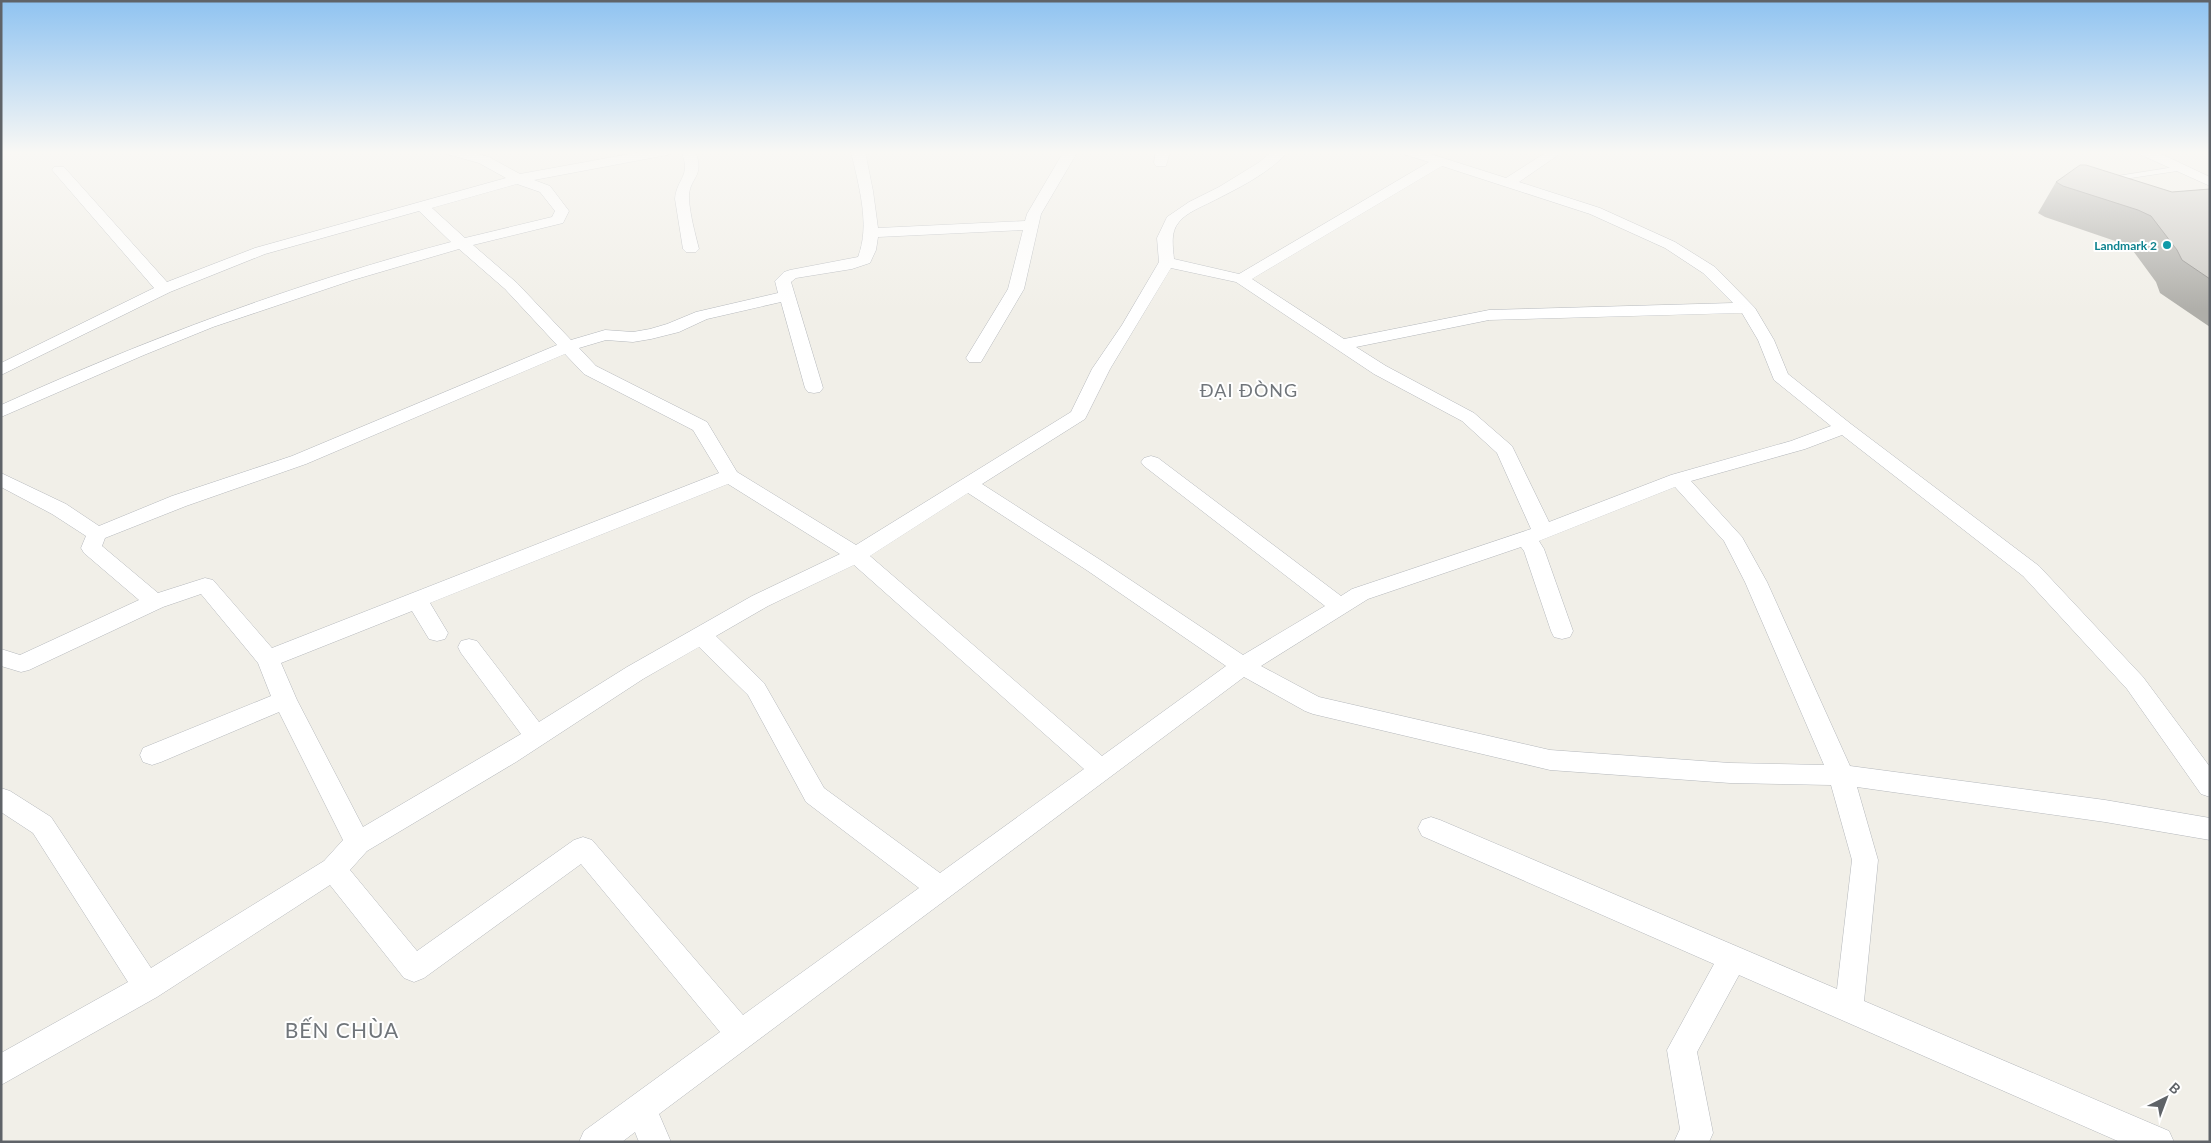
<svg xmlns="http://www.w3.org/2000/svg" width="2211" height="1143" viewBox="0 0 2211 1143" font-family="Lato,sans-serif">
  <rect width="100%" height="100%" fill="#f1efe8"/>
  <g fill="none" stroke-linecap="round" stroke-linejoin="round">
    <!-- lane casing -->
    <g stroke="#b5b8bc" stroke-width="1">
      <polygon id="lane" points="2181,166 2184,166 2184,170 2111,181 2107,179 2111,177"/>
    </g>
    <!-- street casing -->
    <g stroke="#b5b8bc" stroke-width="1">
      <g id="street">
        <path d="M445,151H466L489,157L520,174L646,151H674L667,155L534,180L550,186L569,211L563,223L473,245L517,283L571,340L605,330L633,332L650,329L667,324L696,312L778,293L775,281L784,272L790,270L858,257C871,224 858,184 851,151H865L873,191L878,228L1025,221L1027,214L1064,151H1078L1041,214L1024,289L981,362H969L966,358L1008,289L1023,230L878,237L876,250L870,263L852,269L796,278L791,282L823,388L820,392L814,393L808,392L805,388L781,302L707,319L679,332L651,339L633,342L606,340L579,348L596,366L707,422L737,472L856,545L1071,412L1092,369L1122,325L1159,262L1157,238L1167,217L1189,202L1219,187L1258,163L1273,151H1288C1272,172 1235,190 1211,202C1201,207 1186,213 1179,222C1170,232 1173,247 1174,259L1239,274L1429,162L1403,154L1401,151H1421L1506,178L1548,151H1564L1519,182L1600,208L1675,242L1715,267L1755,308L1774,340L1788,374L1851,424L2039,566L2143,677L2210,767V797L2201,794L2127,689L2023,576L1842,435L1805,449L1691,481L1742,537L1767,582L1850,766L2105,800L2210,818V840L2105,822L1857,787L1878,860L1864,1001L2169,1131L2174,1142H2120L1739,975L1697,1052L1713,1133L1709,1142H1674L1680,1129L1667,1050L1714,964L1422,836L1418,828L1422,820L1431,817L1440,820L1837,989L1852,860L1831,785L1730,783L1550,770L1313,714L1305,711L1244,677L659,1114L671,1142H639L635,1132L622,1142H579L584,1131L720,1032L581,864L424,978L414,982L404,978L330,885L157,997L1,1085V1053L128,982L33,833L1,812V788L10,791L51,817L151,968L324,861L343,840L279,712L161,762L152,765L143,762L140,755L143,748L271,696L258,663L201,594L163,607L29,670L21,672L1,666V649L20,655L139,600L84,553L81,548L86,536L52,514L1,487V473L66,504L99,526L172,496L292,456L557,345L505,289L459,249L353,280L213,327L144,355L1,417V405C147,339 296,283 451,242L419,211L265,254L170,292L1,375V363L154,288L52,170L54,167H64L167,282L255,248L506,178L479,163L447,154ZM1442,166L1590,214L1665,248L1703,273L1733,303L1489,310L1344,339L1252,279ZM517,184L540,192L555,211L552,217L465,238L432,208ZM1171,268L1236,282L1374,374L1462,421L1497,453L1531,529L1352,589L1341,596L1158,458L1151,456L1144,458L1141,462L1144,466L1325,606L1243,655L1102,561L982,484L1085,419L1110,369ZM1742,313L1758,340L1774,380L1831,426L1791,441L1671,475L1549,522L1512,446L1474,413L1386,366L1356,347L1489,320ZM565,354L584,374L693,430L719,473L272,648L213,580L205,578L158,593L102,546L105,538L186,506L306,464ZM728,484L840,554L752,596L627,667L539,722L477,641L469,639L461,641L458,647L461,653L521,734L363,827L297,700L281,663L412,611L429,639L437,641L445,639L448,633L430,603ZM1675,487L1724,541L1745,582L1824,765L1730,763L1550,750L1319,697L1261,666L1368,599L1521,547L1524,551L1551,631L1554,637L1562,639L1570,637L1573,631L1544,549L1539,541ZM968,493L1088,571L1226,666L1102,756L870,556ZM854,565L1084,769L940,873L824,788L764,683L716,636L768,606ZM699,647L748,695L806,802L919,888L743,1015L592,840L583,837L574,840L417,951L350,870L367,851L516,762L643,679Z"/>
        <path d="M681,151H695C706,178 688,177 689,199C690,215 695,233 699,249L696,252H686L683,249L675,199C677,177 692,177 681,151Z"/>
        <polygon points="1156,151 1170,151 1166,166 1156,166 1154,163"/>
        <polygon points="2137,151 2155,151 2210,177 2210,186 2139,154"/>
      </g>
    </g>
    <!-- lane -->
    <use href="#lane" fill="#fff" fill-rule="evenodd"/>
    <!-- street -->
    <use href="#street" fill="#fff" fill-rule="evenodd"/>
  </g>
  <!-- wall -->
  <polygon fill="#afaea9" points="2056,182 2172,192 2210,189 2210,327 2160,293 2156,282 2131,248 2118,242 2045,217 2038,213"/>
  <!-- building -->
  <polygon fill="#cccac5" stroke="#8f8d8a" points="2080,165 2086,165 2172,192 2210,189 2210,279 2182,260 2177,250 2151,216 2138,210 2063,186 2056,182"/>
  <!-- sky -->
  <linearGradient id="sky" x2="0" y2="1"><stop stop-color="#8fc3f1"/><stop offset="0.49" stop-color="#f9f8f5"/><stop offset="1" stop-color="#f9f8f5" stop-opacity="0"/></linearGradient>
  <rect width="2211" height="311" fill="url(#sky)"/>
  <!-- markers -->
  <circle fill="#0f9aa8" stroke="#fff" stroke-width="2" cx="2167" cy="245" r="5"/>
  <g text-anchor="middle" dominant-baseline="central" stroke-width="4" stroke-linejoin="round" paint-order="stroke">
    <!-- far-culture labels -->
    <g font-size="12" font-weight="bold" fill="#0d838f" stroke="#fff" text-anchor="end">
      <text x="2157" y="245">Landmark 2</text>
    </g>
    <!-- quarter labels -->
    <g font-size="18" letter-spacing="1" fill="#70757a" stroke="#fff">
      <text x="1249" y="390">ĐẠI ĐÒNG</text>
    </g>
    <!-- near-quarter labels -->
    <g font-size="21" letter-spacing="1" fill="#70757a" stroke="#fff">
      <text x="342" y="1029">BẾN CHÙA</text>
    </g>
  </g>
  <!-- border -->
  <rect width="2211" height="1143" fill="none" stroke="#5f6368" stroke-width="5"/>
  <!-- north arrow -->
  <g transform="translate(2166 1098) rotate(42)" stroke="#ffffff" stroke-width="4" paint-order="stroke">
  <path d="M0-4L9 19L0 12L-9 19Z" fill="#5f6368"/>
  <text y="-8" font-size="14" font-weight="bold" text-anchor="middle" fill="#5f6368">B</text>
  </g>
</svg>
